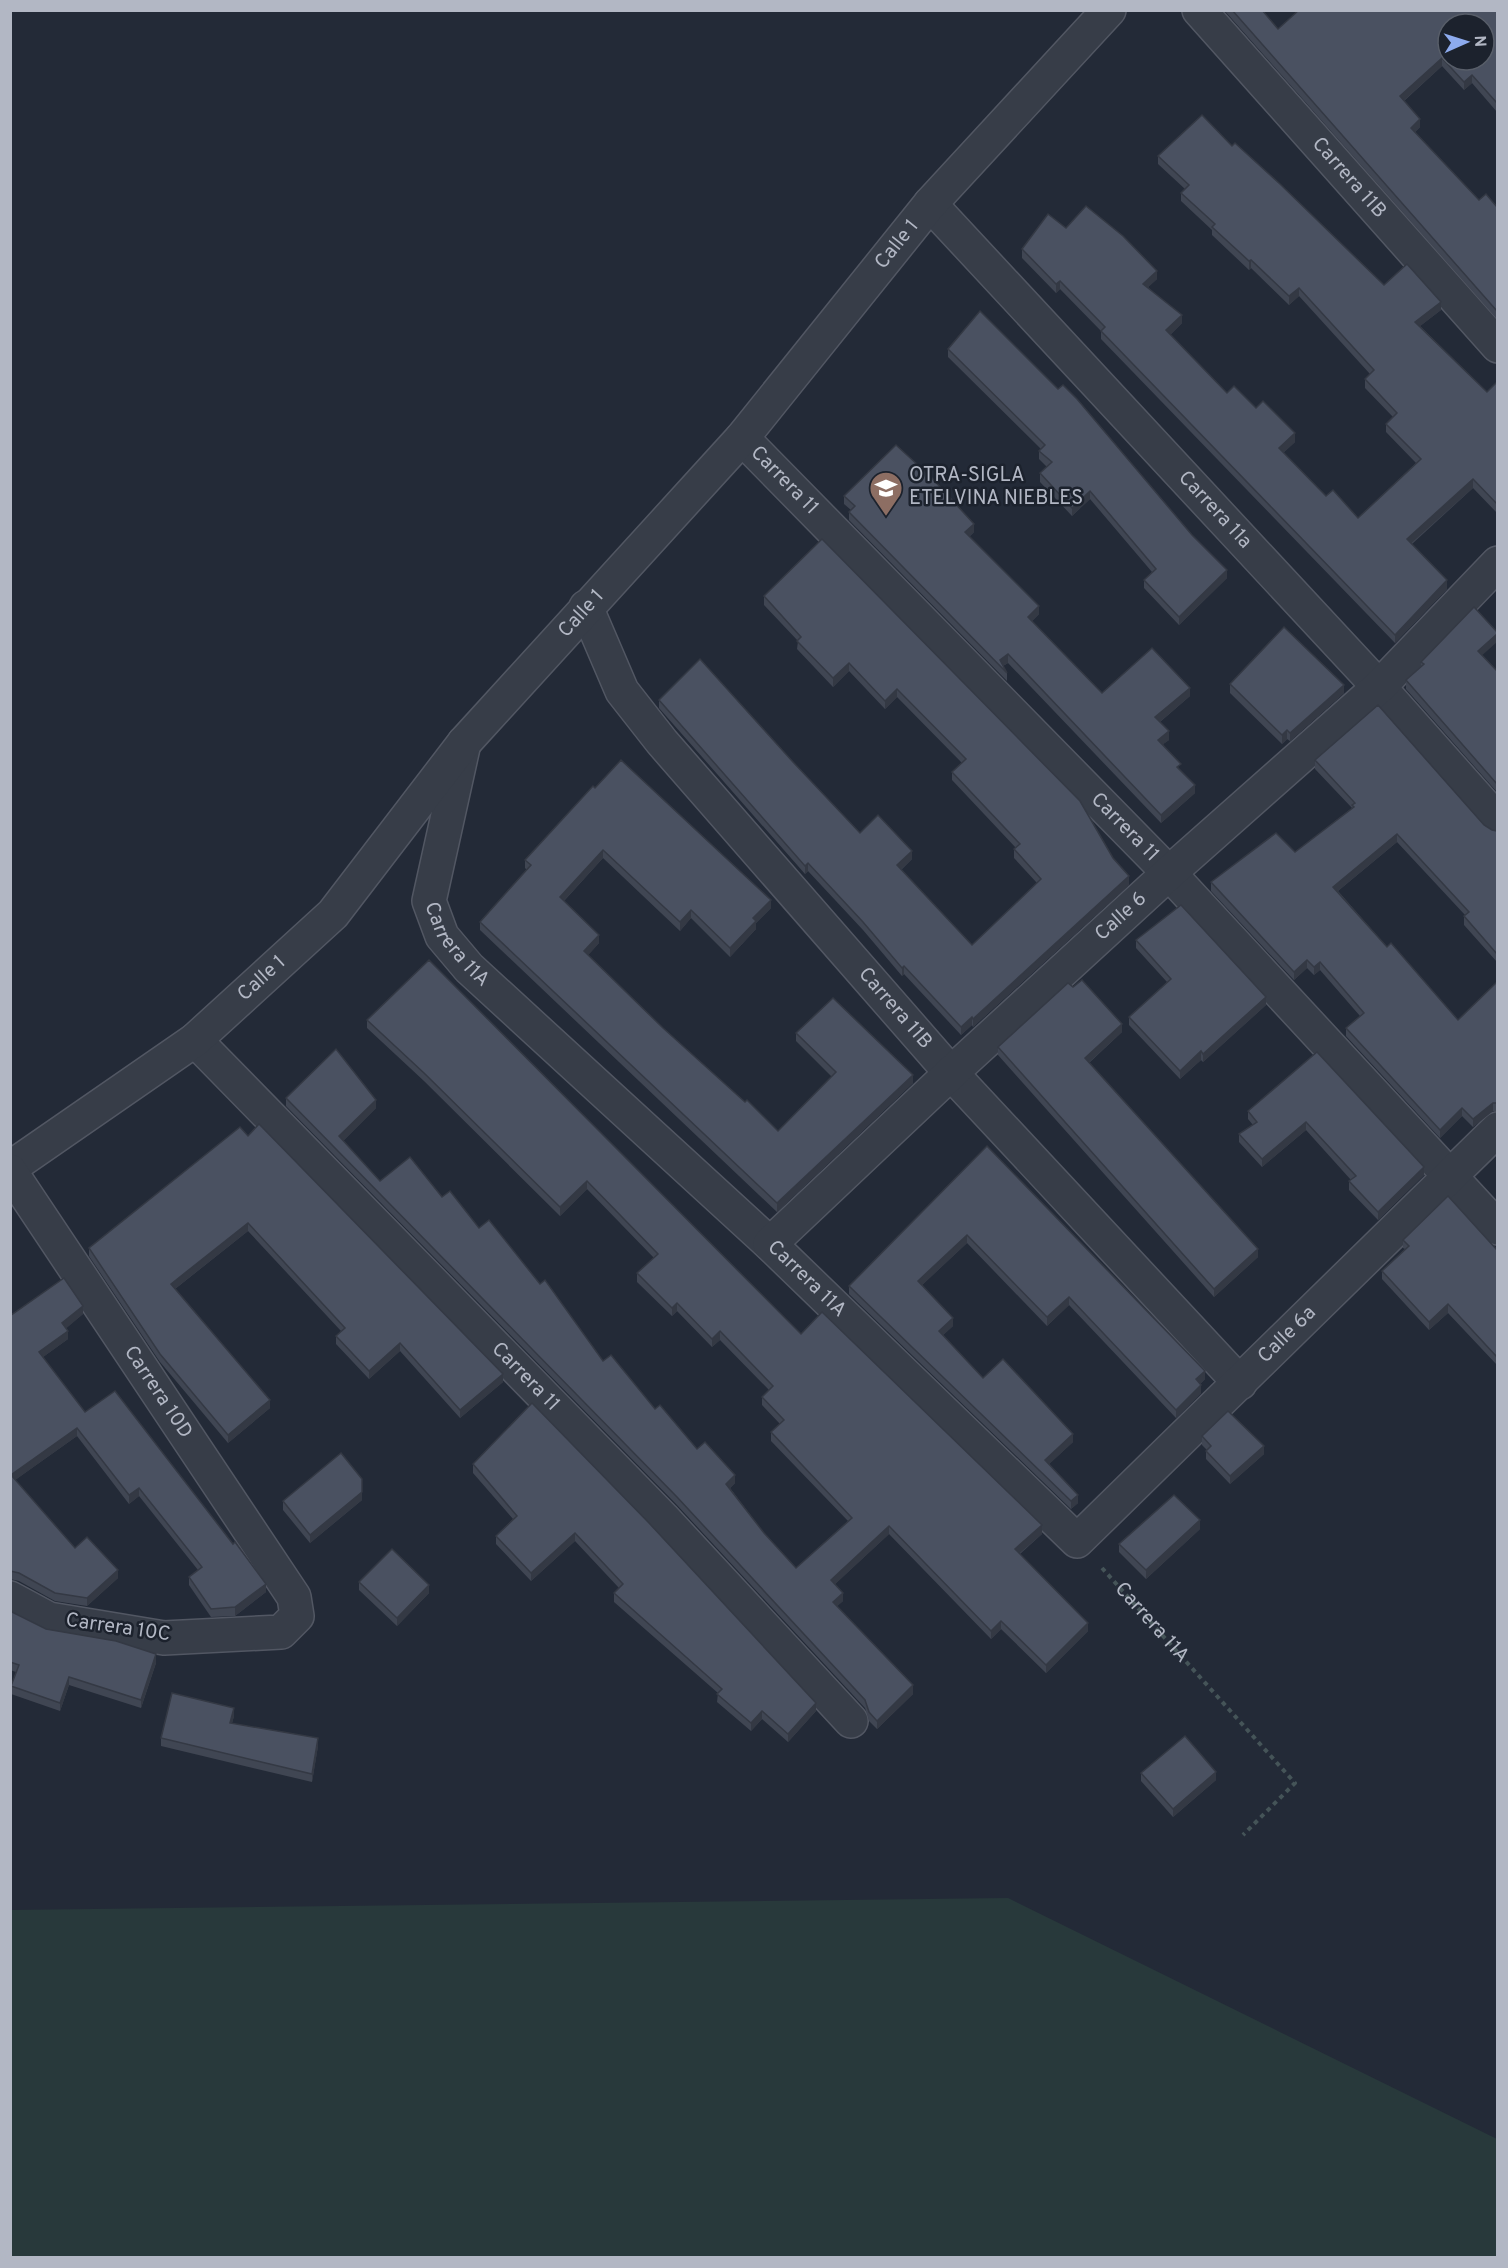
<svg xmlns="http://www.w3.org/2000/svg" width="1508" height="2268" viewBox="0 0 1508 2268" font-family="Overpass,sans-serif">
  <rect width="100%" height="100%" fill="#232a37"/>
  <!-- green -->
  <polygon fill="#28393b" points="1008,1898 1497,2139 1497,2257 11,2257 11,1910"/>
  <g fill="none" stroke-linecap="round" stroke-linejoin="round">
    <!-- minor casing -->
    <g stroke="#525763" stroke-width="36">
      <g id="minor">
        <path id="s2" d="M1199,10L1498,346"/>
        <path id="s3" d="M930,204L1379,687L1498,821"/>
        <path id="s4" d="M742,438L1169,873L1498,1228"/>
        <path id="s5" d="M586,607L622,691L662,742L951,1073L1240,1383"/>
        <path id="s6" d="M464,743L429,901L442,936L469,968L770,1244L1077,1541L1498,1129"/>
        <path id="s7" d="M195,1040L663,1518L851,1721"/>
        <path id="s8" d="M10,1168L195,1040L333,914L464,743L742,438L930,204L1109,10"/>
        <path id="s9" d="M10,1171L294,1597L297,1616L281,1632L164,1638L49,1619L10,1598"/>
        <path id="s10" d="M770,1244L951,1073L1169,873L1379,687L1498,563"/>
      </g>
    </g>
    <!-- path -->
    <path stroke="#455458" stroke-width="4" stroke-dasharray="4.5 4.5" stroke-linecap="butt" id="s1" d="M1102,1568L1295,1783L1243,1835"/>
    <!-- minor -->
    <use href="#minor" stroke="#373d48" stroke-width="33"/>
  </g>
  <!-- wall -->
  <g fill="#404653">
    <polygon points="1224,10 1262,10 1278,29 1497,10 1497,112 1472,83 1464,90 1442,66 1404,101 1420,127 1415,132 1479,200 1497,207 1497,319"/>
    <polygon points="1232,146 1384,285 1441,310 1420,326 1487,392 1497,382 1497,513 1473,488 1412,544 1447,589 1395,643 1101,339 1101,331 1060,289 1056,293 1022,258 1022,249 1066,228 1157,279 1148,287 1182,323 1170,335 1227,393 1256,408 1295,442 1283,453 1326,496 1358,518 1416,463 1386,432 1386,424 1393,417 1365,388 1365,379 1370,374 1299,296 1289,305 1251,268 1249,270 1212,235 1212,230 1181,201 1181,193 1185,189 1158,164 1158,156"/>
    <polygon points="948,349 1227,578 1179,625 1144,588 1144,580 1152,572 1090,499 1072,516 1040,482 1040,473 1047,467 1039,459 1039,451 1041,449 948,357"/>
    <polygon points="844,496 974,532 969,537 1039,614 1032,621 1102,693 1190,696 1160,722 1169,740 1163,744 1195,793 1161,823 1008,663 1003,666 1007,673 1007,681 849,520 849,512 851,510 844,504"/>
    <polygon points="822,539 1129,885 973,1027 972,1025 961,1035 904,974 902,976 863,930 808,871 805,874 659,708 659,700 793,762 860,833 912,859 901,870 972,945 1037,883 1014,858 1014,849 1016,848 952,780 952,772 962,763 897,697 885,709 849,671 833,687 797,649 798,641 764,605 764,596"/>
    <polygon points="1483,656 1497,671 1497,792 1406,689 1406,680 1421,666 1421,662"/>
    <polygon points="1230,684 1344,693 1290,741 1287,739 1282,744 1230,693"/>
    <polygon points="1315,760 1484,825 1492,830 1497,831 1497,962 1464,925 1464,916 1465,915 1397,842 1338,891 1387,947 1458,1020 1497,982 1497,1111 1493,1111 1473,1127 1462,1116 1440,1138 1346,1036 1346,1028 1360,1016 1320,970 1314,975 1307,968 1294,980 1211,891 1211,882 1295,852 1352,808 1315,769"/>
    <polygon points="593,786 771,908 756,923 756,929 730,957 691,918 680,931 603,858 564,901 599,943 588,955 663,1028 745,1102 778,1131 832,1077 796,1041 796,1033 913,1083 777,1212 480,930 480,922 527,870 525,868 525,860"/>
    <polygon points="1136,940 1266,1005 1203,1062 1201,1060 1180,1079 1129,1025 1129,1017 1167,982 1136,948"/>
    <polygon points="1073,987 1122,1032 1089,1063 1258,1257 1214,1297 998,1055 998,1047"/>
    <polygon points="367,1020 801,1334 1042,1534 1020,1554 1088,1631 1046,1673 1001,1629 991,1639 889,1534 835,1584 843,1601 837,1606 913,1694 877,1729 869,1721 865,1708 677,1505 286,1106 286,1098 376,1108 343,1141 380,1181 442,1197 479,1228 603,1361 655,1409 697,1449 735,1483 730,1488 764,1533 796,1568 848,1521 771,1441 771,1432 780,1424 762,1405 762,1397 769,1390 720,1340 712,1347 677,1311 672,1316 637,1282 637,1273 654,1258 587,1189 560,1216 424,1081 367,1028"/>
    <polygon points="1317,1052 1424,1175 1378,1220 1349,1190 1349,1181 1351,1180 1306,1130 1262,1167 1239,1142 1239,1134 1253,1125 1248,1119 1248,1111"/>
    <polygon points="248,1136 503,1382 460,1418 400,1351 369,1379 336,1344 336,1336 341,1331 248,1231 175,1289 270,1408 228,1443 160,1362 89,1256 89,1248"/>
    <polygon points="987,1146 1205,1379 1200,1384 1201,1393 1176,1418 1069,1305 1047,1326 967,1243 922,1285 953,1326 943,1335 983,1378 1073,1442 1049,1464 1078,1503 1071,1509 849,1294 849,1286"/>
    <polygon points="1403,1240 1497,1250 1497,1365 1448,1313 1429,1330 1382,1279 1382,1271 1405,1249 1403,1248"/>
    <polygon points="83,1314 66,1328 68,1339 43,1357 85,1412 266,1592 235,1616 211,1617 189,1585 189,1577 198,1570 139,1496 129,1504 77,1436 15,1480 75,1548 118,1578 87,1606 55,1601 19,1581 10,1579 10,1316"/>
    <polygon points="532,1403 816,1711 788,1742 762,1719 751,1731 717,1702 718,1693 614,1602 614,1593 619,1588 575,1541 531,1581 496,1544 496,1536 513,1519 473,1473 473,1464"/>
    <polygon points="1202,1436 1264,1454 1230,1484 1206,1459 1206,1451 1207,1450 1202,1445"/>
    <polygon points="362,1500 310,1543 283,1510 283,1501"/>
    <polygon points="1200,1529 1146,1579 1119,1552 1119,1544"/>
    <polygon points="359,1582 429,1593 397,1626 359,1590"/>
    <polygon points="10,1611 46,1629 156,1663 141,1708 69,1685 60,1711 11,1694 11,1686 16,1672 10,1670"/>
    <polygon points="234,1716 232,1723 318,1746 312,1782 161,1746 161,1738"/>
    <polygon points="1141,1773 1216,1780 1173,1817 1141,1781"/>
  </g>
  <!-- shaded-wall -->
  <g fill="#343944">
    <polygon points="1442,58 1442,66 1400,104 1400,96"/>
    <polygon points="1472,75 1472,83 1464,90 1464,82"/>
    <polygon points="1420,119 1420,127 1411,136 1411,128"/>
    <polygon points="1251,260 1251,268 1249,270 1249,261"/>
    <polygon points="1157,271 1157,279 1143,292 1143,284"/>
    <polygon points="1060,281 1060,289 1056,293 1056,284"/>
    <polygon points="1299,288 1299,296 1289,305 1289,296"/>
    <polygon points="1441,302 1441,310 1415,330 1415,322"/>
    <polygon points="1182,315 1182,323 1166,339 1166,330"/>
    <polygon points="1295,433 1295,442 1279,457 1279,448"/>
    <polygon points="1473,479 1473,488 1407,547 1407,539"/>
    <polygon points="1090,491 1090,499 1072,516 1072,508"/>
    <polygon points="974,524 974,532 965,540 965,532"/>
    <polygon points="1227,570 1227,578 1179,625 1179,617"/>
    <polygon points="1447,580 1447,589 1395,643 1395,635"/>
    <polygon points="1039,606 1039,614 1028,625 1028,617"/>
    <polygon points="1497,634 1497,642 1478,659 1478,651"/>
    <polygon points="1008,654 1008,663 1001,667 1000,660"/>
    <polygon points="849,663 849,671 833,687 833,678"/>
    <polygon points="1344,685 1344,693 1290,741 1290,733"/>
    <polygon points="1190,688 1190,696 1155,726 1155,717"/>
    <polygon points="897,689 897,697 885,709 885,701"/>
    <polygon points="1287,730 1287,739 1282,744 1282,735"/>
    <polygon points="1169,731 1169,740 1158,748 1158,740"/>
    <polygon points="1195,785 1195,793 1161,823 1161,815"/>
    <polygon points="1397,834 1397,842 1333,895 1333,887"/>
    <polygon points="603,850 603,858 560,905 560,897"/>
    <polygon points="912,851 912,859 897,873 897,865"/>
    <polygon points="808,863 808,871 805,874 805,866"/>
    <polygon points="1129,876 1129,885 973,1027 973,1019"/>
    <polygon points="771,900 771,908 756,923 756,929 730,957 730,948 753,918"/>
    <polygon points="691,910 691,918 680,931 680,922"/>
    <polygon points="599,935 599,943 584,960 584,951"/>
    <polygon points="1307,960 1307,968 1294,980 1294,972"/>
    <polygon points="1320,962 1320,970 1314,975 1314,967"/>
    <polygon points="904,966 904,974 902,976 902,968"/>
    <polygon points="1266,997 1266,1005 1203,1062 1203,1054"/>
    <polygon points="972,1017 972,1025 961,1035 961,1027"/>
    <polygon points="1122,1024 1122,1032 1085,1066 1085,1058"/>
    <polygon points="1201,1051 1201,1060 1180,1079 1180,1071"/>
    <polygon points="913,1075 913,1083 777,1212 777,1203"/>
    <polygon points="376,1100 376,1108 339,1145 339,1136"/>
    <polygon points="1493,1103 1493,1111 1473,1127 1473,1119"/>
    <polygon points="1462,1108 1462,1116 1440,1138 1440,1130"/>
    <polygon points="1306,1122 1306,1130 1262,1167 1262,1159"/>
    <polygon points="1424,1167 1424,1175 1378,1220 1378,1212"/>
    <polygon points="587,1181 587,1189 560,1216 560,1207"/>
    <polygon points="248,1223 248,1231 171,1292 171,1284"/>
    <polygon points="967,1235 967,1243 918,1289 918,1281"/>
    <polygon points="1258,1249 1258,1257 1214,1297 1214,1289"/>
    <polygon points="1069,1297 1069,1305 1047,1326 1047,1317"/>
    <polygon points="677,1303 677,1311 672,1316 672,1308"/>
    <polygon points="1448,1304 1448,1313 1429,1330 1429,1322"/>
    <polygon points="83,1306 83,1314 62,1332 62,1323"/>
    <polygon points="953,1318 953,1326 939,1339 939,1331"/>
    <polygon points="68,1331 68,1339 39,1360 39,1352"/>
    <polygon points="720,1331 720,1340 712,1347 712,1339"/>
    <polygon points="400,1343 400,1351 369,1379 369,1371"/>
    <polygon points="1205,1371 1205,1379 1196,1388 1196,1379"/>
    <polygon points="503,1374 503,1382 460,1418 460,1410"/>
    <polygon points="1201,1385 1201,1393 1176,1418 1176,1410"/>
    <polygon points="270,1400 270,1408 228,1443 228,1435"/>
    <polygon points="77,1428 77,1436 11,1483 11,1475"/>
    <polygon points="1073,1434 1073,1442 1045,1468 1045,1460"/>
    <polygon points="1264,1446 1264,1454 1230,1484 1230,1476"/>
    <polygon points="735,1475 735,1483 726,1492 726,1484"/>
    <polygon points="139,1488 139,1496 129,1504 129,1495"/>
    <polygon points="362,1492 362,1500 310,1543 310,1535"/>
    <polygon points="1078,1495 1078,1503 1071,1509 1071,1501"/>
    <polygon points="1200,1520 1200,1529 1146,1579 1146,1570"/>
    <polygon points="1042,1525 1042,1534 1015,1557 1015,1549"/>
    <polygon points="889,1526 889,1534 831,1588 831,1580"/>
    <polygon points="575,1533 575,1541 531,1581 531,1573"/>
    <polygon points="118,1570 118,1578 87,1606 87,1598"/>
    <polygon points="266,1584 266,1592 235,1616 235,1607"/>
    <polygon points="429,1585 429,1593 397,1626 397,1618"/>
    <polygon points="843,1593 843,1601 833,1610 833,1602"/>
    <polygon points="1001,1621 1001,1629 991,1639 991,1631"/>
    <polygon points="1088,1623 1088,1631 1046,1673 1046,1665"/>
    <polygon points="156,1654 156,1663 141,1708 141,1700"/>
    <polygon points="69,1677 69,1685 60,1711 60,1703"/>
    <polygon points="913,1685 913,1694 877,1729 877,1721"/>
    <polygon points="816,1703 816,1711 788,1742 788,1734"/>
    <polygon points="234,1708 234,1716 230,1731 230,1723"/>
    <polygon points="762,1711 762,1719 751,1731 751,1723"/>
    <polygon points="318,1738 318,1746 312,1782 312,1774"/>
    <polygon points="1216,1772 1216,1780 1173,1817 1173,1809"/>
  </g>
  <!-- building -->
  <g fill="#4a5161" stroke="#343944" stroke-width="1.5" fill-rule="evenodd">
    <path d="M1232,10H1262L1278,29L1299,10H1497V103L1472,75L1464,82L1442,58L1400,96L1420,119L1411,128L1479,200L1486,194L1497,207V311ZM1448,24H1484V60H1448Z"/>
    <polygon points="1202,115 1232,146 1235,143 1280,184 1384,285 1407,264 1441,302 1415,322 1487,392 1497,382 1497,504 1473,479 1407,539 1447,580 1395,635 1101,331 1105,327 1060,281 1056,284 1022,249 1048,214 1066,228 1086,206 1123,236 1157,271 1143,284 1182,315 1166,330 1227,393 1234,386 1256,408 1263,401 1295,433 1279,448 1326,496 1333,490 1358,518 1421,459 1386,424 1397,413 1365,379 1374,370 1299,288 1289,296 1251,260 1249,261 1212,227 1215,224 1181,193 1189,185 1158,156"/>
    <polygon points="980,311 1058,389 1063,385 1077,399 1192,535 1227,570 1179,617 1144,580 1156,569 1090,491 1072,508 1040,473 1052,462 1039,451 1045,445 948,349"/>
    <polygon points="896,445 931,477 974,524 965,532 1039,606 1028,617 1102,693 1152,648 1190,688 1155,717 1169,731 1158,740 1181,764 1177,767 1195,785 1161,815 1008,654 1000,660 1007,673 849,512 855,506 844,496"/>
    <polygon points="822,539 1080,801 1113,858 1129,876 973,1019 972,1017 961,1027 904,966 902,968 863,922 808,863 805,866 659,700 700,659 793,762 860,833 878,815 912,851 897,865 972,945 1041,879 1014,849 1020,844 952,772 966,759 897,689 885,701 849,663 833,678 797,641 801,637 764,596"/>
    <polygon points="1474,607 1497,632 1497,634 1478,651 1497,671 1497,784 1406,680 1424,664 1421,662"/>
    <polygon points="1284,627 1344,685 1290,733 1287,730 1282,735 1230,684"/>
    <polygon points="1378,705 1484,825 1492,830 1497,831 1497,954 1464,916 1469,912 1397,834 1333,887 1387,947 1391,943 1458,1020 1497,982 1497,1103 1493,1103 1473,1119 1462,1108 1440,1130 1346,1028 1364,1013 1320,962 1314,967 1307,960 1294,972 1211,882 1276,833 1295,852 1354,807 1352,805 1355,803 1315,760"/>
    <polygon points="621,760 771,900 753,918 756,921 730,948 691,910 680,922 603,850 560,897 599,935 584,951 663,1028 745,1102 747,1100 778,1131 836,1072 796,1033 833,998 913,1075 777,1203 480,922 531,865 525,860 593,786 595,788"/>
    <polygon points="1181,905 1266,997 1203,1054 1201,1051 1180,1071 1129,1017 1171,979 1136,940"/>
    <polygon points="429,960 801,1334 822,1312 1042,1525 1015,1549 1088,1623 1046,1665 1001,1621 991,1631 889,1526 831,1580 843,1593 833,1602 913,1685 877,1721 869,1712 865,1700 677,1497 286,1098 336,1049 376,1100 339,1136 380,1181 410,1157 442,1197 450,1191 479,1228 489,1220 540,1284 545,1280 603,1361 611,1355 655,1409 660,1405 697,1449 705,1442 735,1475 726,1484 764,1533 796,1568 852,1518 771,1432 784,1420 762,1397 773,1386 720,1331 712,1339 677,1303 672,1308 637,1273 658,1254 587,1181 560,1207 424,1073 367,1020"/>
    <polygon points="1082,980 1122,1024 1085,1058 1258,1249 1214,1289 998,1047 1068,983 1073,987"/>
    <polygon points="1317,1052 1424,1167 1378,1212 1349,1181 1356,1176 1306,1122 1262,1159 1239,1134 1257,1122 1248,1111"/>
    <polygon points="259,1124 503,1374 460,1410 400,1343 369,1371 336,1336 345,1328 248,1223 171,1284 270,1400 228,1435 160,1354 89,1248 240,1127 248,1136"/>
    <polygon points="987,1146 1205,1371 1196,1379 1201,1385 1176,1410 1069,1297 1047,1317 967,1235 918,1281 953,1318 939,1331 983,1378 1003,1359 1073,1434 1045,1460 1078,1495 1071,1501 849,1286"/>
    <polygon points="1448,1196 1497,1250 1497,1357 1448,1304 1429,1322 1382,1271 1409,1246 1403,1240"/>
    <polygon points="64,1278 83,1306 62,1323 68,1331 39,1352 85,1412 115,1391 233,1544 235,1542 266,1584 235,1607 211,1609 189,1577 202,1567 139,1488 129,1495 77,1428 11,1475 75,1548 87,1537 118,1570 87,1598 55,1593 19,1573 10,1571 10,1316"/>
    <polygon points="532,1403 649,1523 816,1703 788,1734 762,1711 751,1723 717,1694 722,1689 614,1593 623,1584 575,1533 531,1573 496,1536 517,1516 473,1464"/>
    <polygon points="1228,1411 1264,1446 1230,1476 1206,1451 1211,1446 1202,1436"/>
    <polygon points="341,1453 362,1479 362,1492 310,1535 283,1501"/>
    <polygon points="1174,1495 1200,1520 1146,1570 1119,1544"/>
    <polygon points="392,1549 429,1585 397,1618 359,1582"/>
    <polygon points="10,1611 46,1629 116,1641 156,1654 141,1700 69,1677 60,1703 11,1686 19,1665 10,1662"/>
    <polygon points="172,1693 234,1708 230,1723 318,1738 312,1774 161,1738"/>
    <polygon points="1185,1736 1216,1772 1173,1809 1141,1773"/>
  </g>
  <!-- icons -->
  <defs>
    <g id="school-pin" transform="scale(1.725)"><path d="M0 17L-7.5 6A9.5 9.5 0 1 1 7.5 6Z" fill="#8d6e63" stroke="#1c222d"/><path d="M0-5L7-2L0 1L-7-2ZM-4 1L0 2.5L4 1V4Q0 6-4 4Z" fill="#fff"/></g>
  </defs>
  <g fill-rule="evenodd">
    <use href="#school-pin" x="886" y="488"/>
  </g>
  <g text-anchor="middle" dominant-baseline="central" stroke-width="5" stroke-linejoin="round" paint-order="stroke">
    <!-- street labels -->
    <g font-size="20" fill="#b2b7c4" stroke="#1c222d">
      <text stroke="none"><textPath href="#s2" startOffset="225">Carrera 11B</textPath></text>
      <text stroke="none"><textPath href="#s8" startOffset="1288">Calle 1</textPath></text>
      <text stroke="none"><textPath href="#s4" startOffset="60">Carrera 11</textPath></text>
      <text stroke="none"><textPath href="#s3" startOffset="418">Carrera 11a</textPath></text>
      <text stroke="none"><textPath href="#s8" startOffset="802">Calle 1</textPath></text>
      <text stroke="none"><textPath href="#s4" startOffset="546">Carrera 11</textPath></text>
      <text stroke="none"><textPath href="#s10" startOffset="480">Calle 6</textPath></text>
      <text stroke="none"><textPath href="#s6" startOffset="214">Carrera 11A</textPath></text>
      <text stroke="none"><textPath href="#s8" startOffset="316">Calle 1</textPath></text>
      <text stroke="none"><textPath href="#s5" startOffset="510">Carrera 11B</textPath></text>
      <text stroke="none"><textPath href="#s6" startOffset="700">Carrera 11A</textPath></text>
      <text stroke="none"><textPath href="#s6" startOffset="1371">Calle 6a</textPath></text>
      <text stroke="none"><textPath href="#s7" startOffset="472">Carrera 11</textPath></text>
      <text stroke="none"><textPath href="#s9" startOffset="266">Carrera 10D</textPath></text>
      <text stroke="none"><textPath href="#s1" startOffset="74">Carrera 11A</textPath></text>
      <text transform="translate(118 1628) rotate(8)">Carrera 10C</text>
    </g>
    <!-- poi labels -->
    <g font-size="20" fill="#b2b7c4" stroke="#1c222d" text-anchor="start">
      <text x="909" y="476">OTRA-SIGLA<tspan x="909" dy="23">ETELVINA NIEBLES</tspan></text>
    </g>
  </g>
  <!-- border -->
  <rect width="1508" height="2268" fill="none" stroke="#b2b7c4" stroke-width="24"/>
  <!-- north arrow -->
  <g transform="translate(1466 42) rotate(87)"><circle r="28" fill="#1c222d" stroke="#585e69" stroke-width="1.5"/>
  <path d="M0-4.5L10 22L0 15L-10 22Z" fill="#8dabee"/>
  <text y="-9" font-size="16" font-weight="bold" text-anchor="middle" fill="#b2b7c4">N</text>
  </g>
</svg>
